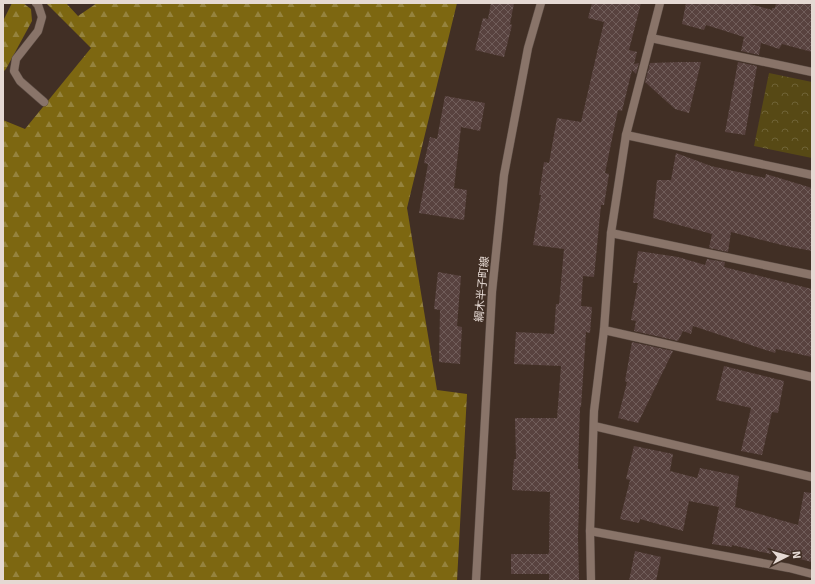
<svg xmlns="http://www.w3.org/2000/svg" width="815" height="584" viewBox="0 0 815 584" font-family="Signika,'Noto Sans JP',sans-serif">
  <defs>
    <pattern id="forest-firs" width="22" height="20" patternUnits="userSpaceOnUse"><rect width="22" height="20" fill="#7d6711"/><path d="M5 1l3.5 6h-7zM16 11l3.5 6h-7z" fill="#95833e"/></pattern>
    <pattern id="park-crowns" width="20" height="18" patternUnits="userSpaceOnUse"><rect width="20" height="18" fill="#574915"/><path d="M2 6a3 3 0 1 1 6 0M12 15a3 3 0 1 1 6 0" fill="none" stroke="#6f6336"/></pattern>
    <pattern id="building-cross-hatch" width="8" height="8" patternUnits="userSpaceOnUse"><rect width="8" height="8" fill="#58423f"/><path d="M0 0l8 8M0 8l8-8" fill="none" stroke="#705d5a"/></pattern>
  </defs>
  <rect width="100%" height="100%" fill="#412f25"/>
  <!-- forest -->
  <g fill="url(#forest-firs)">
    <polygon points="12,3 23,3 31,9 32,21 6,69 3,72 3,21"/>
    <polygon points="46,3 66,3 78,16 97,3 457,3 407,208 437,390 467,394 457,581 3,581 3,120 25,129 91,48"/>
  </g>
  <!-- park -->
  <polygon fill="url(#park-crowns)" points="769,73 812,82 812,158 754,146"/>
  <!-- building -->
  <g fill="url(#building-cross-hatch)">
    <polygon points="491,3 514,3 510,24 512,25 504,57 475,50 483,18 488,19"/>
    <polygon points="592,3 641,3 629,50 637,52 634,64 639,63 636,74 632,70 622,111 618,110 605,173 609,174 604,205 601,205 594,277 583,276 581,306 592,307 590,333 586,332 581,407 580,407 578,469 580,469 578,537 579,581 549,581 549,574 511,574 511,554 548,554 549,552 550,492 512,490 514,459 516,459 515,418 557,418 561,366 514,364 516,332 554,334 556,304 559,304 564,249 533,245 541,195 539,195 544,162 549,163 557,118 581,122 604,22 588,18"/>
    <polygon points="686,3 746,3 772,10 772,8 775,8 776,3 812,3 812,52 782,44 779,49 761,43 759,55 741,51 744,37 706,25 704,30 682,24"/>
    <polygon points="680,62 701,62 689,113 675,109 645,82 650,63"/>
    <polygon points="738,62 757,66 745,135 725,132"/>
    <polygon points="445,96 485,103 480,131 461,127 454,188 467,190 464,220 419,213 428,164 424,163 430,137 437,139"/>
    <polygon points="676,153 711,166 765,178 766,174 812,188 812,251 786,246 731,232 728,252 709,248 712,234 653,218 657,180 671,180"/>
    <polygon points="638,251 678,257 705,265 707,259 725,262 724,267 812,289 812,357 776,349 775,353 693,326 691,334 683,331 678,341 634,331 636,321 631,320 638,283 633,283"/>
    <polygon points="438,272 461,276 457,326 462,327 460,364 439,362 440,310 434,309"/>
    <polygon points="632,342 673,351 638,423 618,418 627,382 625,381"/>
    <polygon points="724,366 784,381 778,413 772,412 762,455 741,451 751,408 716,400"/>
    <polygon points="634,446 673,454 670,471 697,478 700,468 739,476 735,507 798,525 804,492 812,493 812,562 771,552 771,554 732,545 732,547 712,544 719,507 689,501 683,531 640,519 639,523 620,519 630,480 626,479"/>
    <polygon points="635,551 661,557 656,581 629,581"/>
  </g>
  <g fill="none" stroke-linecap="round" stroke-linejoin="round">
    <!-- service casing -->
    <g stroke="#5c4d45" stroke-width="9">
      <polyline id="service" points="36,3 38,5 42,17 38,31 16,59 14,71 20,81 44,102"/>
    </g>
    <!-- minor casing -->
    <g stroke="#5c4d45" stroke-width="9">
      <g id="minor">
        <polyline points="651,38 812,72"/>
        <polyline points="626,135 812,175"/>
        <polyline points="611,233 812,275"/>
        <polyline points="604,330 812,377"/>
        <polyline points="594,426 812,477"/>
        <polyline points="590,531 789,568 812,574"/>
        <polyline points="591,581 590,531 594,411 604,330 611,233 626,135 660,3"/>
      </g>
    </g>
    <!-- tertiary casing -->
    <g stroke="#5c4d45" stroke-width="9">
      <polyline id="tertiary" points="476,581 492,292 504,175 528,48 541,3"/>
    </g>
    <!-- service -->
    <use href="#service" stroke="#897469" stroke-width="8"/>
    <!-- minor -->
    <use href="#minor" stroke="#897469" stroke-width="8"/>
    <!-- tertiary -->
    <use href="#tertiary" stroke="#897469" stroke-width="8"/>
  </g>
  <g text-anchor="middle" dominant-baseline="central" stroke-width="3" stroke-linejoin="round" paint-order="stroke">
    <!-- street labels -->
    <g font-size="11" fill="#e5d9d3" stroke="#412f25">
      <text transform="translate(482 289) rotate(-85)">綱木半子町線</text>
    </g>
  </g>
  <!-- border -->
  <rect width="815" height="584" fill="none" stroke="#e5d9d3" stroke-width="8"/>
  <!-- north arrow -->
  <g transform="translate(787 556) rotate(84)" stroke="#412f25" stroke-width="3" paint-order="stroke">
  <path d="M0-3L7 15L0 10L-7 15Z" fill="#e5d9d3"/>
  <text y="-6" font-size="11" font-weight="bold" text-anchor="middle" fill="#e5d9d3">N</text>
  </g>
</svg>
